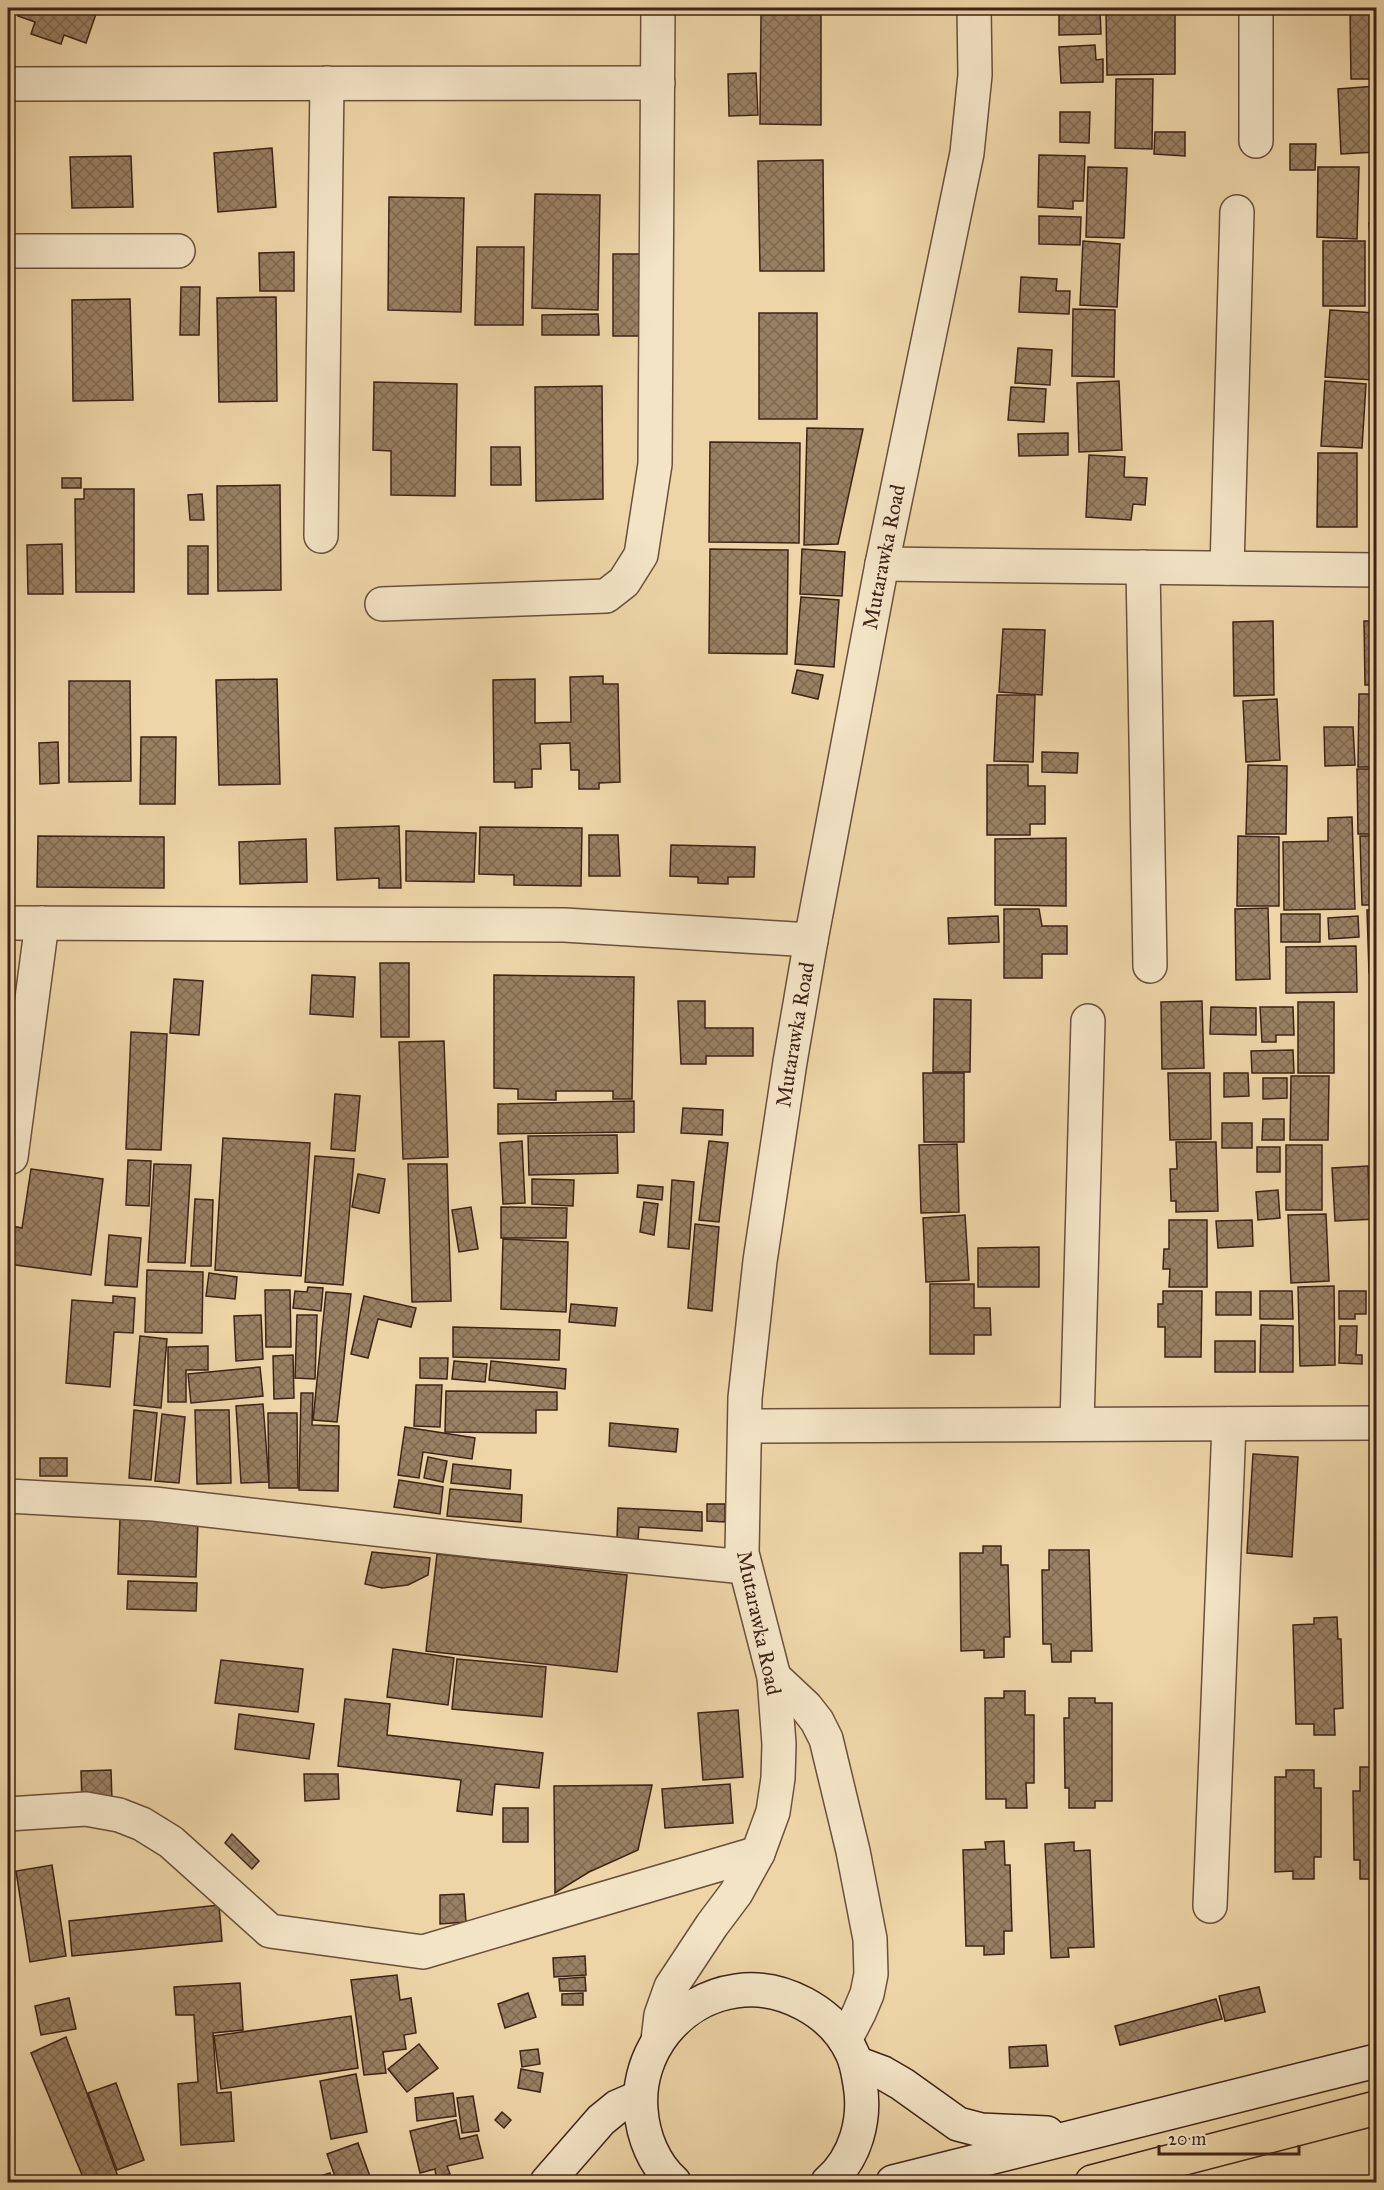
<svg xmlns="http://www.w3.org/2000/svg" width="1384" height="2190" viewBox="0 0 1384 2190" font-family="'IM FELL Great Primer',serif">
  <defs>
    <pattern id="building-cross-hatch" width="8" height="8" patternUnits="userSpaceOnUse" patternTransform="scale(1.5)"><rect width="8" height="8" fill="#998062"/><path d="M0 0l8 8M0 8l8-8" fill="none" stroke="#7e6850"/></pattern>
  </defs>
  <rect width="100%" height="100%" fill="#edd5a7"/>
  <filter id="stains"><feTurbulence type="fractalNoise" baseFrequency=".00333" numOctaves="4"/><feColorMatrix values="0 0 0 0 .2 0 0 0 0 .09 0 0 0 0 .02 0 0 0 .5 -.17"/></filter>
  <radialGradient id="worn" r=".72"><stop offset=".6" stop-color="#630" stop-opacity="0"/><stop offset="1" stop-color="#630" stop-opacity=".3"/></radialGradient>
  <!-- building -->
  <g fill="url(#building-cross-hatch)" stroke="#3e2318" stroke-width="1.5">
    <polygon points="20,8 98,8 86,43 64,35 61,44 31,34 35,22 18,16"/>
    <polygon points="1100,10 1101,34 1059,35 1059,11"/>
    <polygon points="1175,10 1175,74 1107,75 1106,11"/>
    <polygon points="1376,10 1376,79 1351,79 1350,11"/>
    <polygon points="761,15 821,15 821,125 760,124"/>
    <polygon points="1095,45 1096,60 1103,59 1103,82 1061,83 1059,47"/>
    <polygon points="756,73 758,115 729,116 728,74"/>
    <polygon points="1116,79 1153,79 1152,149 1115,148"/>
    <polygon points="1376,86 1376,152 1341,154 1338,89"/>
    <polygon points="1060,112 1090,112 1089,143 1060,142"/>
    <polygon points="1155,132 1185,132 1185,156 1154,154"/>
    <polygon points="1290,144 1316,144 1315,170 1290,170"/>
    <polygon points="272,148 276,207 218,212 214,153"/>
    <polygon points="1039,155 1085,156 1083,201 1073,201 1073,209 1038,207"/>
    <polygon points="131,156 133,207 72,208 70,157"/>
    <polygon points="823,160 824,271 760,271 758,161"/>
    <polygon points="1088,167 1127,168 1124,238 1086,237"/>
    <polygon points="1318,167 1359,167 1357,239 1317,237"/>
    <polygon points="1371,184 1376,184 1376,209 1372,209"/>
    <polygon points="535,194 600,195 598,310 532,308"/>
    <polygon points="389,197 464,198 461,312 388,310"/>
    <polygon points="1039,216 1081,217 1080,245 1039,244"/>
    <polygon points="1369,223 1376,223 1376,249 1371,249"/>
    <polygon points="1083,241 1120,244 1117,307 1080,305"/>
    <rect x="1323" y="241" width="42" height="65"/>
    <polygon points="477,247 524,247 523,325 475,325"/>
    <polygon points="294,252 294,291 260,291 259,253"/>
    <rect x="613" y="254" width="28" height="82"/>
    <polygon points="1021,277 1057,279 1056,291 1070,291 1069,314 1019,312"/>
    <polygon points="181,287 200,287 199,335 180,335"/>
    <polygon points="276,297 277,401 219,402 217,298"/>
    <polygon points="130,299 133,400 73,401 72,300"/>
    <polygon points="1073,309 1115,310 1114,377 1072,376"/>
    <polygon points="1330,310 1376,313 1374,380 1325,377"/>
    <rect x="759" y="313" width="58" height="106"/>
    <polygon points="598,314 599,335 542,335 542,315"/>
    <polygon points="1018,348 1052,350 1050,385 1015,383"/>
    <polygon points="1119,381 1122,450 1079,452 1077,383"/>
    <polygon points="1325,381 1366,384 1362,448 1321,446"/>
    <polygon points="374,382 457,384 455,496 391,495 391,451 373,450"/>
    <polygon points="602,386 603,499 536,501 535,387"/>
    <polygon points="1011,387 1046,389 1044,422 1008,420"/>
    <polygon points="807,428 863,429 838,544 804,545"/>
    <polygon points="1068,433 1068,455 1019,456 1018,434"/>
    <polygon points="710,442 800,443 799,543 709,542"/>
    <polygon points="491,447 520,447 521,485 491,485"/>
    <polygon points="1318,453 1357,453 1357,527 1317,527"/>
    <polygon points="1089,455 1125,457 1124,477 1147,478 1145,505 1133,504 1131,520 1086,517"/>
    <rect x="62" y="478" width="19" height="10"/>
    <polygon points="280,485 281,590 218,591 217,486"/>
    <polygon points="84,489 134,489 134,592 76,592 75,499 84,499"/>
    <polygon points="202,494 204,520 190,520 188,495"/>
    <polygon points="62,544 63,594 28,594 27,545"/>
    <rect x="188" y="546" width="20" height="48"/>
    <polygon points="710,549 788,550 787,654 709,653"/>
    <polygon points="802,549 845,552 842,596 800,594"/>
    <polygon points="801,597 839,600 834,667 795,664"/>
    <polygon points="1273,621 1274,695 1234,696 1233,622"/>
    <polygon points="1364,621 1376,621 1376,685 1365,685"/>
    <polygon points="1003,629 1045,630 1042,695 999,692"/>
    <polygon points="797,670 823,675 818,699 792,693"/>
    <polygon points="603,676 603,684 618,684 620,782 599,783 599,789 579,789 579,770 571,770 570,743 540,744 541,769 532,769 532,787 515,788 515,782 494,782 493,680 535,679 535,723 571,722 570,677"/>
    <polygon points="277,679 280,784 219,785 216,680"/>
    <polygon points="69,681 130,681 131,781 69,782"/>
    <polygon points="1359,694 1376,694 1376,767 1358,767"/>
    <polygon points="997,695 1035,695 1033,762 994,761"/>
    <polygon points="1277,699 1280,760 1246,762 1243,701"/>
    <polygon points="1324,727 1353,727 1355,765 1325,766"/>
    <polygon points="141,737 176,737 175,804 140,804"/>
    <polygon points="58,742 59,783 40,784 39,743"/>
    <polygon points="1042,752 1078,753 1077,773 1042,772"/>
    <polygon points="987,765 1028,765 1028,786 1045,786 1045,824 1030,824 1030,835 987,835"/>
    <polygon points="1248,765 1287,766 1286,834 1246,834"/>
    <polygon points="1357,769 1376,769 1376,834 1358,834"/>
    <polygon points="1352,817 1355,909 1284,910 1283,842 1328,841 1328,818"/>
    <polygon points="399,826 401,888 379,888 379,878 337,880 335,828"/>
    <polygon points="480,827 582,828 581,886 514,885 514,875 479,874"/>
    <polygon points="406,831 476,833 474,882 406,881"/>
    <polygon points="589,835 618,835 620,876 589,876"/>
    <polygon points="38,836 164,837 164,888 37,887"/>
    <polygon points="1238,836 1279,837 1279,906 1237,906"/>
    <polygon points="1360,836 1376,836 1376,905 1362,905"/>
    <polygon points="1066,838 1066,906 995,905 995,839"/>
    <polygon points="306,839 307,882 240,884 239,842"/>
    <polygon points="671,845 755,847 754,877 728,877 728,884 698,883 698,877 670,876"/>
    <polygon points="1268,908 1270,979 1236,980 1235,909"/>
    <polygon points="1004,909 1039,909 1042,926 1067,926 1067,954 1042,954 1042,978 1004,978"/>
    <polygon points="1367,910 1376,910 1376,973 1369,973"/>
    <rect x="1281" y="914" width="39" height="28"/>
    <polygon points="998,916 999,942 949,944 948,918"/>
    <polygon points="1358,916 1359,937 1329,939 1328,918"/>
    <polygon points="1356,946 1357,992 1286,993 1286,947"/>
    <polygon points="380,963 409,963 409,1037 381,1037"/>
    <polygon points="312,975 355,977 353,1017 310,1014"/>
    <polygon points="494,975 634,977 632,1099 613,1099 613,1091 556,1091 556,1100 518,1099 518,1089 494,1088"/>
    <polygon points="174,979 203,981 199,1035 170,1033"/>
    <polygon points="934,999 971,1000 970,1072 933,1072"/>
    <polygon points="678,1001 705,1001 705,1028 753,1028 753,1056 706,1056 706,1064 681,1064"/>
    <polygon points="1202,1001 1204,1068 1162,1069 1161,1002"/>
    <rect x="1298" y="1002" width="36" height="71"/>
    <polygon points="1211,1007 1256,1008 1256,1035 1210,1034"/>
    <polygon points="1260,1007 1293,1007 1294,1035 1276,1035 1276,1042 1262,1042"/>
    <polygon points="131,1032 167,1034 161,1150 126,1149"/>
    <polygon points="444,1041 448,1157 403,1159 399,1042"/>
    <polygon points="1293,1050 1294,1073 1252,1073 1251,1051"/>
    <polygon points="923,1073 964,1073 964,1142 924,1142"/>
    <polygon points="1168,1073 1210,1073 1211,1139 1170,1140"/>
    <polygon points="1224,1073 1248,1073 1249,1096 1224,1097"/>
    <polygon points="1291,1076 1329,1076 1328,1140 1290,1140"/>
    <polygon points="1263,1078 1287,1078 1287,1098 1263,1099"/>
    <polygon points="335,1094 360,1096 355,1151 331,1149"/>
    <polygon points="634,1101 634,1132 498,1134 498,1104"/>
    <polygon points="683,1108 723,1110 722,1135 681,1133"/>
    <polygon points="1263,1119 1284,1119 1284,1140 1262,1140"/>
    <rect x="1222" y="1123" width="30" height="25"/>
    <polygon points="617,1135 618,1173 529,1175 528,1136"/>
    <polygon points="223,1138 310,1143 301,1276 215,1270"/>
    <polygon points="522,1141 525,1203 503,1204 500,1143"/>
    <polygon points="709,1141 728,1143 719,1222 699,1220"/>
    <polygon points="1176,1142 1216,1142 1218,1211 1176,1212 1176,1201 1171,1201 1170,1169 1177,1169"/>
    <polygon points="957,1144 959,1212 921,1213 919,1145"/>
    <rect x="1286" y="1145" width="36" height="65"/>
    <rect x="1257" y="1147" width="23" height="25"/>
    <polygon points="315,1156 354,1159 343,1285 305,1282"/>
    <polygon points="128,1160 151,1161 149,1206 126,1205"/>
    <polygon points="154,1164 191,1165 185,1263 148,1262"/>
    <polygon points="408,1164 447,1164 451,1301 412,1302"/>
    <polygon points="1368,1166 1369,1194 1376,1194 1376,1219 1335,1221 1332,1168"/>
    <polygon points="31,1169 103,1179 91,1275 8,1264 8,1225 22,1228"/>
    <polygon points="358,1174 385,1179 379,1213 352,1207"/>
    <polygon points="532,1179 574,1180 573,1206 532,1204"/>
    <polygon points="672,1180 694,1182 689,1249 668,1247"/>
    <polygon points="638,1185 663,1187 662,1200 637,1197"/>
    <polygon points="1278,1190 1280,1218 1258,1220 1256,1192"/>
    <polygon points="195,1199 213,1200 211,1266 191,1266"/>
    <polygon points="644,1202 658,1204 654,1235 640,1232"/>
    <polygon points="471,1207 478,1249 459,1252 452,1210"/>
    <polygon points="501,1207 567,1208 566,1238 501,1238"/>
    <polygon points="1326,1214 1329,1281 1291,1283 1288,1215"/>
    <polygon points="965,1215 969,1280 926,1282 923,1218"/>
    <polygon points="1169,1220 1207,1220 1207,1287 1169,1287 1170,1269 1163,1269 1164,1249 1169,1249"/>
    <polygon points="1252,1220 1253,1246 1218,1248 1216,1221"/>
    <polygon points="695,1224 719,1227 712,1311 688,1308"/>
    <polygon points="109,1235 141,1238 137,1287 105,1285"/>
    <polygon points="503,1239 568,1242 566,1312 501,1309"/>
    <polygon points="1039,1247 1039,1287 978,1287 978,1248"/>
    <polygon points="147,1270 203,1272 202,1333 145,1332"/>
    <polygon points="209,1273 237,1277 235,1299 206,1296"/>
    <polygon points="930,1284 974,1284 974,1308 990,1308 991,1335 974,1335 974,1354 930,1354"/>
    <polygon points="1334,1286 1335,1365 1300,1366 1298,1287"/>
    <polygon points="308,1287 323,1288 321,1311 293,1308 295,1291 307,1292"/>
    <polygon points="265,1290 290,1290 291,1347 266,1347"/>
    <polygon points="1163,1291 1202,1291 1201,1357 1165,1357 1165,1327 1158,1327 1158,1304 1163,1304"/>
    <polygon points="1260,1291 1292,1291 1293,1319 1260,1319"/>
    <polygon points="1339,1291 1366,1291 1366,1314 1355,1314 1355,1319 1339,1319"/>
    <polygon points="326,1292 351,1294 337,1422 313,1420"/>
    <rect x="1216" y="1292" width="35" height="23"/>
    <polygon points="113,1296 135,1298 133,1333 114,1332 110,1387 66,1383 72,1300 113,1303"/>
    <polygon points="364,1296 416,1308 411,1327 378,1319 368,1358 351,1354"/>
    <polygon points="571,1304 617,1308 615,1326 569,1322"/>
    <polygon points="261,1315 263,1359 236,1361 234,1316"/>
    <polygon points="297,1315 317,1315 315,1379 295,1378"/>
    <polygon points="1261,1325 1293,1326 1293,1372 1260,1372"/>
    <polygon points="1340,1326 1357,1326 1356,1355 1362,1355 1362,1364 1339,1363"/>
    <polygon points="453,1327 560,1330 559,1360 453,1357"/>
    <polygon points="140,1336 167,1339 161,1408 134,1405"/>
    <rect x="1215" y="1341" width="40" height="31"/>
    <polygon points="208,1346 208,1370 186,1370 186,1402 168,1402 168,1347"/>
    <polygon points="293,1355 294,1398 274,1399 273,1356"/>
    <polygon points="420,1358 448,1358 447,1379 420,1378"/>
    <polygon points="454,1361 487,1364 485,1382 452,1379"/>
    <polygon points="491,1361 566,1369 565,1389 489,1380"/>
    <polygon points="260,1367 263,1396 191,1403 188,1374"/>
    <polygon points="416,1385 442,1385 440,1427 414,1426"/>
    <polygon points="446,1391 557,1392 557,1410 536,1410 536,1433 445,1432"/>
    <polygon points="301,1393 313,1393 312,1425 339,1426 338,1491 299,1490"/>
    <polygon points="263,1404 269,1482 241,1483 236,1406"/>
    <polygon points="134,1410 157,1413 151,1480 129,1478"/>
    <polygon points="195,1410 229,1410 231,1483 197,1484"/>
    <polygon points="268,1413 297,1413 298,1488 269,1488"/>
    <polygon points="162,1414 185,1417 179,1483 155,1481"/>
    <polygon points="610,1423 678,1429 676,1452 609,1446"/>
    <polygon points="405,1427 475,1438 472,1459 423,1452 419,1478 398,1475"/>
    <polygon points="1253,1454 1298,1457 1292,1557 1247,1553"/>
    <polygon points="428,1457 447,1461 443,1482 424,1478"/>
    <rect x="40" y="1458" width="27" height="18"/>
    <polygon points="453,1464 511,1470 510,1489 451,1483"/>
    <polygon points="399,1480 443,1487 440,1514 394,1507"/>
    <polygon points="450,1489 522,1495 521,1522 447,1516"/>
    <polygon points="707,1504 725,1504 725,1522 707,1521"/>
    <polygon points="618,1508 702,1512 702,1531 639,1527 638,1539 617,1539"/>
    <polygon points="120,1518 198,1521 196,1577 118,1574"/>
    <polygon points="983,1546 1001,1546 1001,1565 1008,1565 1010,1637 1004,1637 1004,1657 984,1658 984,1650 961,1651 960,1553 983,1553"/>
    <polygon points="1049,1550 1089,1550 1092,1651 1071,1651 1071,1662 1052,1662 1051,1644 1043,1644 1042,1570 1049,1570"/>
    <polygon points="372,1552 430,1558 428,1575 408,1585 382,1588 365,1584"/>
    <polygon points="437,1554 627,1575 617,1672 426,1651"/>
    <polygon points="128,1581 197,1583 196,1611 127,1609"/>
    <polygon points="1337,1617 1338,1639 1341,1639 1343,1708 1334,1709 1335,1735 1314,1735 1314,1724 1296,1724 1293,1625 1314,1624 1314,1618"/>
    <polygon points="1375,1641 1376,1711 1374,1711"/>
    <polygon points="393,1649 454,1658 448,1705 387,1697"/>
    <polygon points="457,1659 546,1667 542,1717 452,1709"/>
    <polygon points="221,1660 303,1669 298,1712 215,1703"/>
    <polygon points="1004,1691 1025,1691 1025,1715 1034,1715 1034,1783 1026,1783 1027,1808 1006,1808 1006,1799 986,1799 985,1698 1004,1698"/>
    <polygon points="1069,1698 1095,1698 1095,1703 1112,1703 1112,1801 1095,1801 1095,1808 1069,1808 1069,1788 1065,1788 1064,1718 1069,1718"/>
    <polygon points="345,1699 390,1704 387,1735 543,1753 539,1788 495,1784 492,1815 457,1811 461,1780 338,1766"/>
    <polygon points="738,1710 743,1777 703,1780 698,1713"/>
    <polygon points="239,1714 314,1724 309,1759 235,1749"/>
    <polygon points="1360,1767 1376,1767 1376,1879 1360,1879 1360,1860 1354,1860 1353,1791 1360,1791"/>
    <polygon points="111,1770 112,1801 82,1802 81,1771"/>
    <polygon points="1286,1770 1314,1770 1314,1788 1321,1788 1321,1857 1314,1857 1314,1879 1293,1879 1293,1871 1275,1872 1275,1777 1286,1777"/>
    <polygon points="304,1774 338,1774 339,1799 305,1801"/>
    <polygon points="730,1784 733,1823 665,1828 662,1789"/>
    <polygon points="652,1785 638,1850 589,1872 555,1893 554,1786"/>
    <rect x="503" y="1808" width="25" height="34"/>
    <polygon points="232,1834 259,1861 252,1869 225,1843"/>
    <polygon points="1004,1841 1005,1865 1010,1865 1012,1931 1004,1931 1004,1954 984,1955 984,1946 966,1946 963,1850 986,1849 985,1842"/>
    <polygon points="1074,1842 1074,1851 1090,1850 1094,1947 1068,1948 1069,1957 1051,1958 1045,1844"/>
    <polygon points="8,1864 13,1927 8,1927"/>
    <polygon points="52,1865 66,1956 30,1962 16,1871"/>
    <polygon points="464,1894 466,1922 440,1924 440,1895"/>
    <polygon points="219,1905 222,1941 72,1956 69,1921"/>
    <polygon points="585,1956 586,1975 554,1977 553,1958"/>
    <polygon points="397,1975 400,2000 411,1998 416,2033 404,2035 406,2049 383,2052 386,2073 364,2075 351,1980"/>
    <polygon points="585,1977 586,1991 560,1991 559,1979"/>
    <polygon points="240,1983 243,2030 213,2033 217,2093 231,2092 234,2141 181,2145 178,2084 198,2082 194,2015 176,2015 174,1987"/>
    <polygon points="1259,1987 1265,2012 1225,2021 1219,1996"/>
    <polygon points="528,1993 536,2017 505,2028 498,2004"/>
    <polygon points="583,1993 583,2005 562,2005 562,1994"/>
    <polygon points="69,1998 76,2029 41,2035 35,2006"/>
    <polygon points="1216,1999 1222,2019 1120,2045 1115,2026"/>
    <polygon points="351,2016 358,2068 221,2089 214,2036"/>
    <polygon points="66,2037 120,2182 85,2182 31,2053"/>
    <polygon points="419,2044 438,2068 407,2092 388,2069"/>
    <polygon points="1046,2045 1048,2066 1010,2068 1009,2047"/>
    <polygon points="538,2049 540,2064 522,2067 520,2051"/>
    <polygon points="521,2069 543,2073 540,2092 518,2088"/>
    <polygon points="356,2074 367,2132 331,2139 320,2081"/>
    <polygon points="116,2083 144,2160 117,2170 88,2093"/>
    <polygon points="453,2093 456,2116 417,2121 415,2098"/>
    <polygon points="473,2096 479,2131 462,2133 457,2098"/>
    <polygon points="502,2112 511,2120 504,2128 495,2120"/>
    <polygon points="456,2120 460,2139 477,2135 483,2158 447,2166 450,2174 436,2177 435,2169 420,2173 410,2131"/>
    <polygon points="358,2143 372,2182 337,2182 327,2154"/>
    <polygon points="330,2173 332,2182 318,2182 317,2177"/>
  </g>
  <g fill="none" stroke-linecap="round" stroke-linejoin="round">
    <!-- minor casing -->
    <g stroke="#6a503c" stroke-width="36">
      <g id="minor">
        <polyline points="1256,8 1256,141"/>
        <polyline points="8,84 658,83"/>
        <polyline points="8,251 178,251"/>
        <polyline points="321,536 327,83"/>
        <polyline points="882,564 1376,570"/>
        <polyline points="1143,567 1150,966"/>
        <polyline points="1227,568 1237,212"/>
        <polyline points="382,604 606,596 624,582 641,555 655,464 658,8"/>
        <polyline points="8,923 564,925 811,940"/>
        <polyline points="11,1157 42,923"/>
        <polyline points="1077,1424 1088,1021"/>
        <polyline points="745,1426 1376,1423"/>
        <polyline points="8,1496 154,1504 490,1542 745,1567"/>
        <polyline points="8,1814 86,1809 119,1815 142,1824 171,1842 270,1931 423,1952 758,1853"/>
        <polyline points="1210,1906 1229,1424"/>
      </g>
    </g>
    <!-- tertiary casing -->
    <g stroke="#6a503c" stroke-width="36">
      <g id="tertiary">
        <polyline points="774,1677 806,1707 817,1721 826,1739 853,1851 870,1939 871,1974 867,1994 859,2013 845,2040"/>
        <path id="s1" d="M658,2040L661,2015L671,1987L712,1925L736,1893L758,1853L773,1812L778,1778L779,1744L774,1677L742,1553L745,1398L760,1261L790,1062L811,940L882,564L967,153L975,75L974,8"/>
      </g>
    </g>
    <!-- secondary casing -->
    <g stroke="#3e2318" stroke-width="36">
      <g id="secondary">
        <polyline points="856,2063 883,2073 902,2084 958,2124 981,2130 1047,2133"/>
        <polyline points="547,2182 601,2120 617,2107 640,2097"/>
        <path d="M674,2182C654,2164 643,2137 641,2110C636,2053 678,1999 736,1991C781,1984 833,2011 852,2053C857,2063 858,2073 860,2084C866,2119 856,2158 828,2182"/>
        <polyline points="893,2182 1376,2061"/>
      </g>
    </g>
    <!-- primary casing -->
    <g stroke="#3e2318" stroke-width="36">
      <polyline id="primary" points="1092,2182 1376,2108"/>
    </g>
    <!-- minor -->
    <use href="#minor" stroke="#f3e4c6" stroke-width="33"/>
    <!-- tertiary -->
    <use href="#tertiary" stroke="#f3e4c6" stroke-width="33"/>
    <!-- secondary -->
    <use href="#secondary" stroke="#f3e4c6" stroke-width="33"/>
    <!-- primary -->
    <use href="#primary" stroke="#edd5a7" stroke-width="33"/>
  </g>
  <g text-anchor="middle" dominant-baseline="central" stroke-width="5" stroke-linejoin="round" paint-order="stroke">
    <!-- street labels -->
    <g font-size="21" fill="#3e2318" stroke="#f3e4c6">
      <text stroke="none"><textPath href="#s1" startOffset="1530">Mutarawka Road</textPath></text>
      <text stroke="none"><textPath href="#s1" startOffset="1044">Mutarawka Road</textPath></text>
      <text transform="translate(759 1623) rotate(78)">Mutarawka Road</text>
    </g>
  </g>
  <!-- margin -->
  <rect width="1384" height="2190" fill="none" stroke="#edd5a7" stroke-width="30"/>
  <rect x="9" y="9" width="1366" height="2172" fill="none" stroke="#3e2318" stroke-width="3"/>
  <rect x="15" y="15" width="1354" height="2160" fill="none" stroke="#3e2318" stroke-width="1.5"/>
  <!-- scale -->
  <path d="M1159 2145v9h140v-9" fill="none" stroke="#3e2318" stroke-width="3"/>
  <text x="1168" y="2145" font-size="18" fill="#3e2318" stroke="#f3e4c6" stroke-width="4.5" paint-order="stroke">20 m</text>
  <rect width="100%" height="100%" filter="url(#stains)"/>
  <rect width="100%" height="100%" fill="url(#worn)"/>
</svg>
